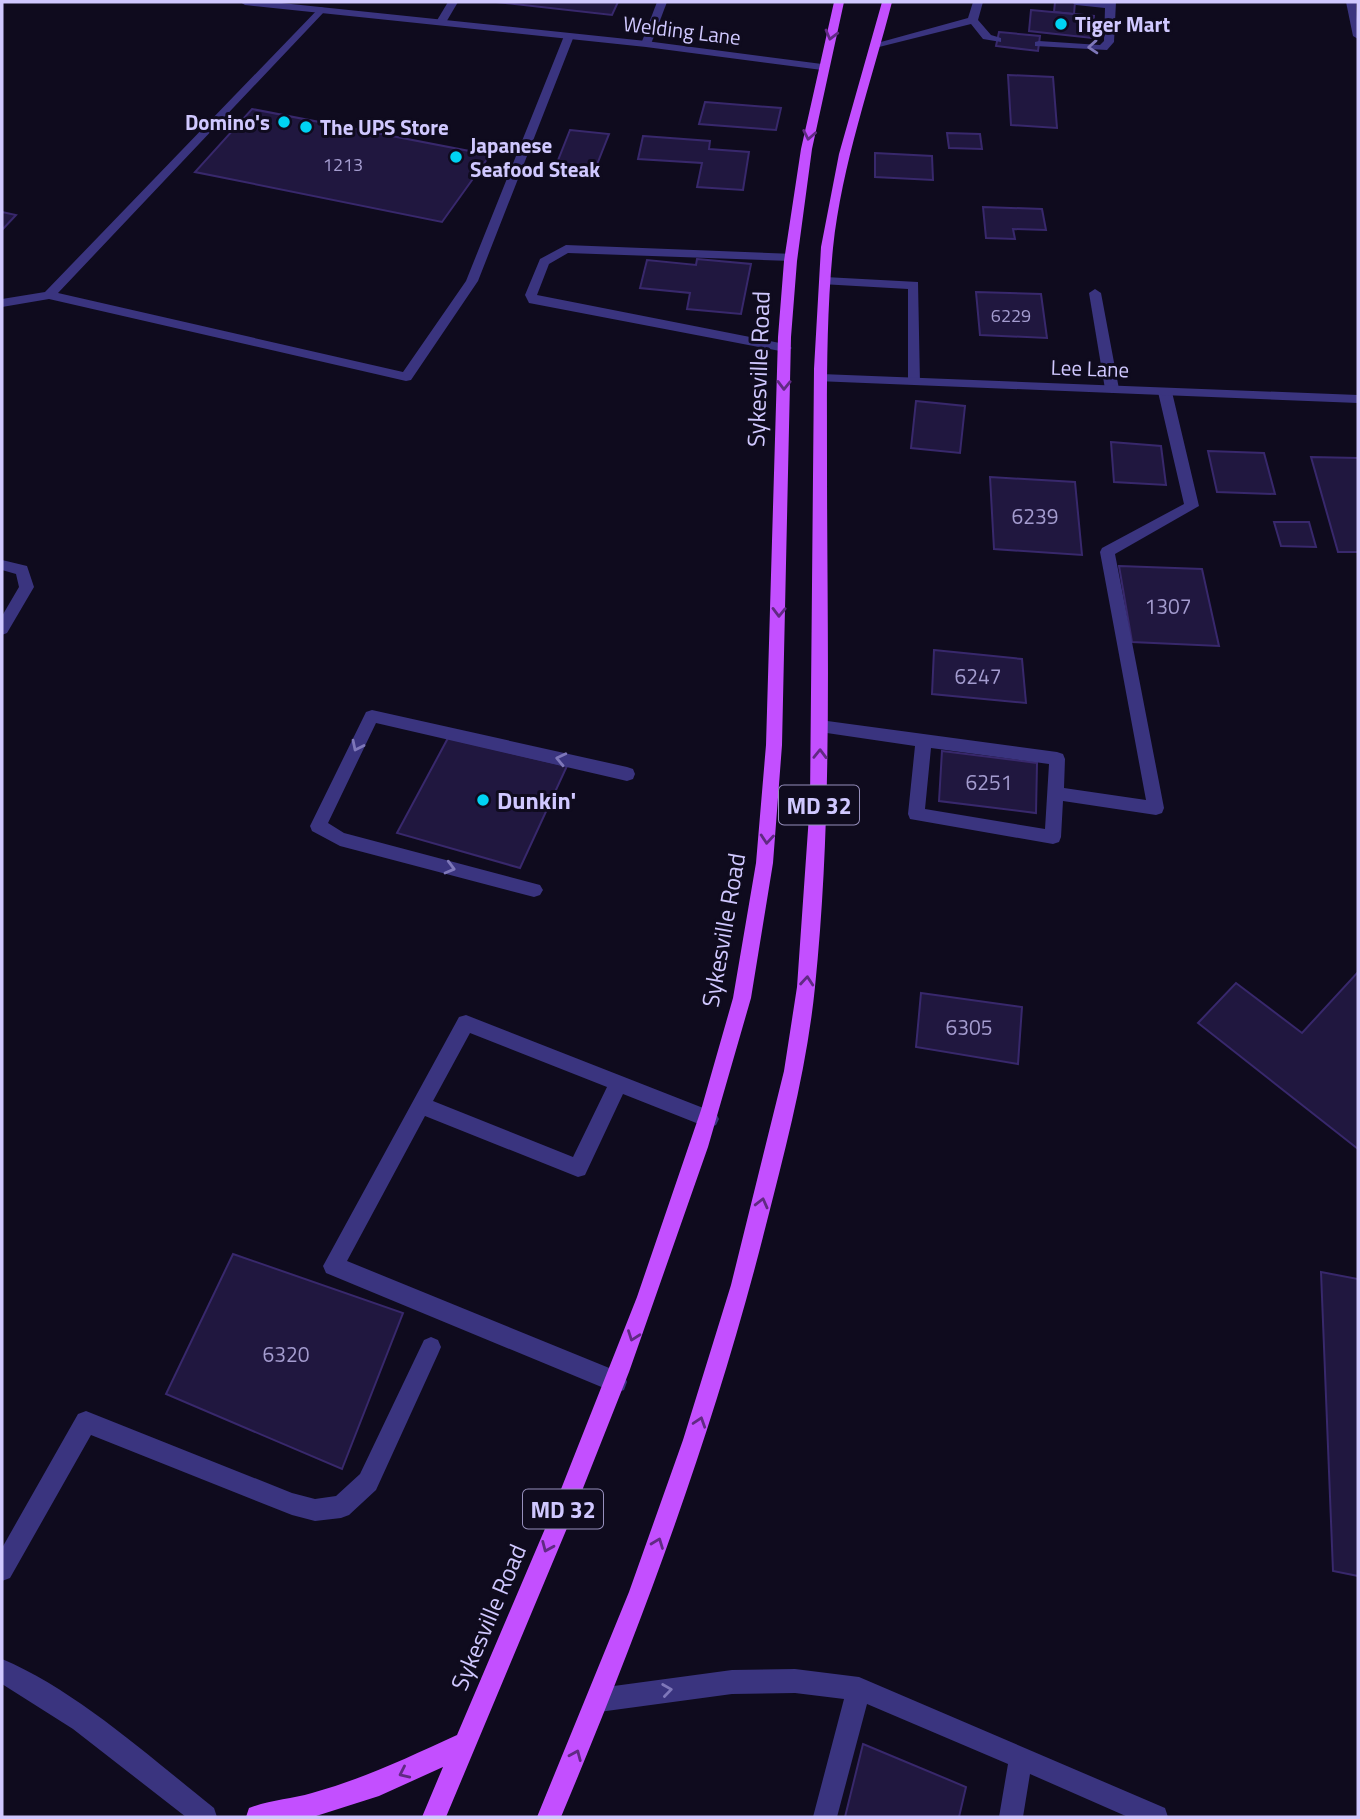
<svg xmlns="http://www.w3.org/2000/svg" width="1360" height="1819" viewBox="0 0 1360 1819" font-family="'Titillium Web',sans-serif">
  <rect width="100%" height="100%" fill="#0f0b1e"/>
  <!-- building -->
  <g fill="#20173f" stroke="#38286c" stroke-width="2">
    <polygon points="496,2 618,2 612,15"/>
    <polygon points="1055,2 1075,2 1074,14 1054,12"/>
    <polygon points="1031,10 1094,16 1092,38 1029,31"/>
    <polygon points="999,32 1040,36 1038,51 996,46"/>
    <polygon points="1008,75 1053,77 1057,128 1011,125"/>
    <polygon points="705,102 781,108 776,130 699,124"/>
    <polygon points="252,109 490,155 442,222 195,172"/>
    <polygon points="570,130 609,134 594,172 555,168"/>
    <polygon points="947,133 980,134 982,149 949,148"/>
    <polygon points="643,136 710,141 709,149 749,152 743,190 697,187 702,163 638,159"/>
    <polygon points="875,153 932,156 933,180 875,177"/>
    <polygon points="983,207 1042,209 1046,230 1013,229 1015,239 986,238"/>
    <polygon points="2,212 16,215 2,230"/>
    <polygon points="697,259 751,264 741,314 687,309 690,293 640,288 647,260 696,265"/>
    <polygon points="976,292 1041,294 1047,338 980,335"/>
    <polygon points="916,401 965,406 960,453 911,448"/>
    <polygon points="1111,442 1161,446 1166,485 1114,482"/>
    <polygon points="1208,451 1264,453 1275,494 1217,492"/>
    <polygon points="1311,457 1358,458 1358,552 1338,552"/>
    <polygon points="990,477 1075,482 1082,555 994,549"/>
    <polygon points="1274,522 1309,522 1316,547 1281,546"/>
    <polygon points="1119,566 1202,569 1219,646 1132,642"/>
    <polygon points="934,650 1022,659 1026,703 932,694"/>
    <polygon points="448,738 567,766 520,868 397,833"/>
    <polygon points="942,751 1037,763 1036,813 939,801"/>
    <polygon points="1358,972 1358,1149 1198,1023 1236,983 1302,1033"/>
    <polygon points="921,993 1022,1007 1018,1064 916,1047"/>
    <polygon points="233,1254 403,1313 342,1469 166,1394"/>
    <polygon points="1321,1272 1358,1279 1358,1576 1333,1571"/>
    <polygon points="863,1744 966,1787 959,1817 845,1817"/>
  </g>
  <g fill="none" stroke-linecap="round" stroke-linejoin="round">
    <!-- service -->
    <g fill="#3a347f" fill-rule="evenodd">
      <polygon points="448,2 458,2 445,24 437,24 436,22"/>
      <polygon points="657,2 667,2 651,44 642,46 641,44"/>
      <polygon points="973,2 983,2 978,20 991,35 1001,38 1001,42 983,39 971,24 875,48 870,45 968,18"/>
      <polygon points="1071,2 1116,2 1114,42 1107,50 1035,46 1035,42 1039,41 1100,45 1104,41 1105,8 1076,5"/>
      <polygon points="1346,2 1356,2 1358,39 1353,36"/>
      <polygon points="320,7 324,8 324,12 58,293 403,372 466,281 564,36 573,34 574,36 478,281 411,380 406,381 49,299 2,307 2,299 45,292"/>
      <polygon points="566,245 795,254 797,257 791,261 568,253 549,264 537,295 785,344 792,348 785,352 529,303 525,295 540,259"/>
      <polygon points="825,277 918,282 920,384 915,385 908,381 908,289 821,284 821,278"/>
      <polygon points="1095,289 1101,293 1119,389 1112,393 1105,389 1089,293"/>
      <path d="M1165,388L1172,392L1199,506L1115,554L1164,808L1162,813L1156,815L1063,801L1061,837L1059,842L1053,844L910,819L908,814L915,746L820,732L812,726L814,722L820,720L1057,752L1063,754L1065,759L1064,788L1146,800L1100,552L1102,548L1184,504L1158,392ZM931,748L1049,764L1045,829L925,809Z"/>
      <polygon points="372,710 627,767 633,769 635,774 633,779 627,781 376,723 328,823 344,833 540,885 543,890 540,895 534,897 340,846 312,831 310,826 366,712"/>
      <path d="M466,1015L716,1113L719,1119L716,1125L709,1128L623,1094L585,1175L578,1177L425,1116L347,1261L624,1374L627,1382L624,1390L616,1393L326,1273L323,1266L459,1017ZM470,1033L607,1087L573,1157L433,1101Z"/>
      <polygon points="431,1337 438,1340 441,1347 438,1354 376,1490 349,1515 341,1518 315,1521 292,1515 91,1435 10,1578 2,1581 2,1548 78,1414 86,1411 292,1493 315,1499 336,1496 360,1474 424,1340"/>
      <polygon points="795,1669 859,1677 1165,1808 1168,1817 1128,1817 1030,1774 1023,1817 999,1817 1008,1764 867,1704 837,1817 813,1817 844,1699 795,1693 732,1694 599,1712 591,1708 587,1700 591,1692 599,1688 732,1670"/>
    </g>
    <!-- minor -->
    <g fill="#3a347f" fill-rule="evenodd">
      <polygon points="240,2 272,2 646,41 822,64 827,67 822,70 646,47 245,5"/>
      <polygon points="821,374 1358,395 1358,403 816,381 814,378"/>
      <polygon points="2,560 27,566 34,587 7,633 2,635 2,616 19,587 16,574 2,570"/>
    </g>
    <!-- tertiary -->
    <path fill="#3a347f" fill-rule="evenodd" d="M2,1659C76,1690 151,1758 214,1808L217,1817H186L73,1729L2,1684Z"/>
    <!-- primary -->
    <g fill="#c34fff" fill-rule="evenodd">
      <path d="M834,2H844L812,149L797,261L791,337L782,745L773,863L751,998L708,1147L629,1372L570,1521L446,1817H422L443,1767L379,1796L313,1817H246L249,1808C269,1800 291,1799 312,1793C363,1779 409,1757 457,1735L550,1517L637,1297L701,1110L733,998L756,863L766,745L778,337L784,261L801,149Z"/>
      <path d="M882,2H892C871,83 842,164 833,248C826,319 827,391 827,463C827,637 833,813 815,987C807,1067 786,1147 766,1225C715,1428 642,1624 561,1817H537L629,1592L683,1440L731,1285L784,1071L797,987L810,801L814,369L821,247L839,154Z"/>
    </g>
  </g>
  <!-- one-way arrows -->
  <defs><path id="oneway-chevron" d="M-2-3.5L2.5 0L-2 3.5" fill="none" stroke-width="1.6" stroke-linecap="round" stroke-linejoin="round" transform="scale(1.75)"/></defs>
  <g stroke="#602a83">
    <use href="#oneway-chevron" transform="translate(831 35) rotate(105)"/>
    <use href="#oneway-chevron" transform="translate(809 135) rotate(101)"/>
    <use href="#oneway-chevron" transform="translate(784 385) rotate(91)"/>
    <use href="#oneway-chevron" transform="translate(779 612) rotate(91)"/>
    <use href="#oneway-chevron" transform="translate(820 754) rotate(-89)"/>
    <use href="#oneway-chevron" transform="translate(767 839) rotate(95)"/>
    <use href="#oneway-chevron" transform="translate(807 981) rotate(-85)"/>
    <use href="#oneway-chevron" transform="translate(762 1203) rotate(-76)"/>
    <use href="#oneway-chevron" transform="translate(633 1336) rotate(110)"/>
    <use href="#oneway-chevron" transform="translate(700 1422) rotate(-72)"/>
    <use href="#oneway-chevron" transform="translate(658 1543) rotate(-69)"/>
    <use href="#oneway-chevron" transform="translate(547 1547) rotate(113)"/>
    <use href="#oneway-chevron" transform="translate(576 1755) rotate(-67)"/>
    <use href="#oneway-chevron" transform="translate(404 1773) rotate(155)"/>
  </g>
  <g stroke="#7e77b9">
    <use href="#oneway-chevron" transform="translate(1093 47) rotate(176)"/>
    <use href="#oneway-chevron" transform="translate(357 746) rotate(116)"/>
    <use href="#oneway-chevron" transform="translate(561 759) rotate(-167)"/>
    <use href="#oneway-chevron" transform="translate(450 868) rotate(15)"/>
    <use href="#oneway-chevron" transform="translate(667 1690) rotate(-8)"/>
  </g>
  <!-- markers -->
  <g fill="#00d3f3" stroke="#0f0b1e" stroke-width="2.5">
    <circle cx="1061" cy="24" r="7"/>
    <circle cx="284" cy="122" r="7"/>
    <circle cx="306" cy="127" r="7"/>
    <circle cx="456" cy="157" r="7"/>
    <circle cx="483" cy="800" r="7"/>
  </g>
  <g text-anchor="middle" dominant-baseline="central" stroke-width="6" stroke-linejoin="round" paint-order="stroke">
    <!-- far-number labels -->
    <g font-size="18" fill="#a49ccf">
      <text x="343" y="164">1213</text>
      <text x="1011" y="315">6229</text>
    </g>
    <!-- far-poi labels -->
    <g font-size="21" font-weight="bold" fill="#d0c8ff" stroke="#0f0b1e" text-anchor="start">
      <text x="1075" y="24">Tiger Mart</text>
      <text x="270" y="122" text-anchor="end">Domino's</text>
      <text x="320" y="127">The UPS Store</text>
      <text x="470" y="145">Japanese<tspan x="470" dy="24">Seafood Steak</tspan></text>
    </g>
    <!-- far-street labels -->
    <g font-size="21" fill="#d0c8ff" stroke="#0f0b1e">
      <text transform="translate(682 30) rotate(7)">Welding Lane</text>
      <text transform="translate(1090 368) rotate(2)">Lee Lane</text>
    </g>
    <!-- number labels -->
    <g font-size="21" fill="#a49ccf">
      <text x="1035" y="516">6239</text>
      <text x="1168" y="606">1307</text>
      <text x="978" y="676">6247</text>
      <text x="989" y="782">6251</text>
      <text x="969" y="1027">6305</text>
      <text x="286" y="1354">6320</text>
    </g>
    <!-- shield labels -->
    <g fill="#0f0b1e" stroke="#968fbc" stroke-width="2">
      <rect x="779" y="785.5" width="80" height="39" rx="5"/>
      <rect x="523" y="1489.5" width="80" height="39" rx="5"/>
    </g>
    <g font-size="23" font-weight="bold" fill="#d0c8ff">
      <text x="819" y="805">MD 32</text>
      <text x="563" y="1509">MD 32</text>
    </g>
    <!-- street labels -->
    <g font-size="24" fill="#d0c8ff" stroke="#0f0b1e">
      <text transform="translate(758 369) rotate(-88)">Sykesville Road</text>
      <text transform="translate(723 930) rotate(-80)">Sykesville Road</text>
      <text transform="translate(488 1617) rotate(-67)">Sykesville Road</text>
    </g>
    <!-- poi labels -->
    <g font-size="24" font-weight="bold" fill="#d0c8ff" stroke="#0f0b1e" text-anchor="start">
      <text x="497" y="800">Dunkin'</text>
    </g>
  </g>
  <!-- border -->
  <rect width="1360" height="1819" fill="none" stroke="#d0c8ff" stroke-width="7"/>
</svg>
